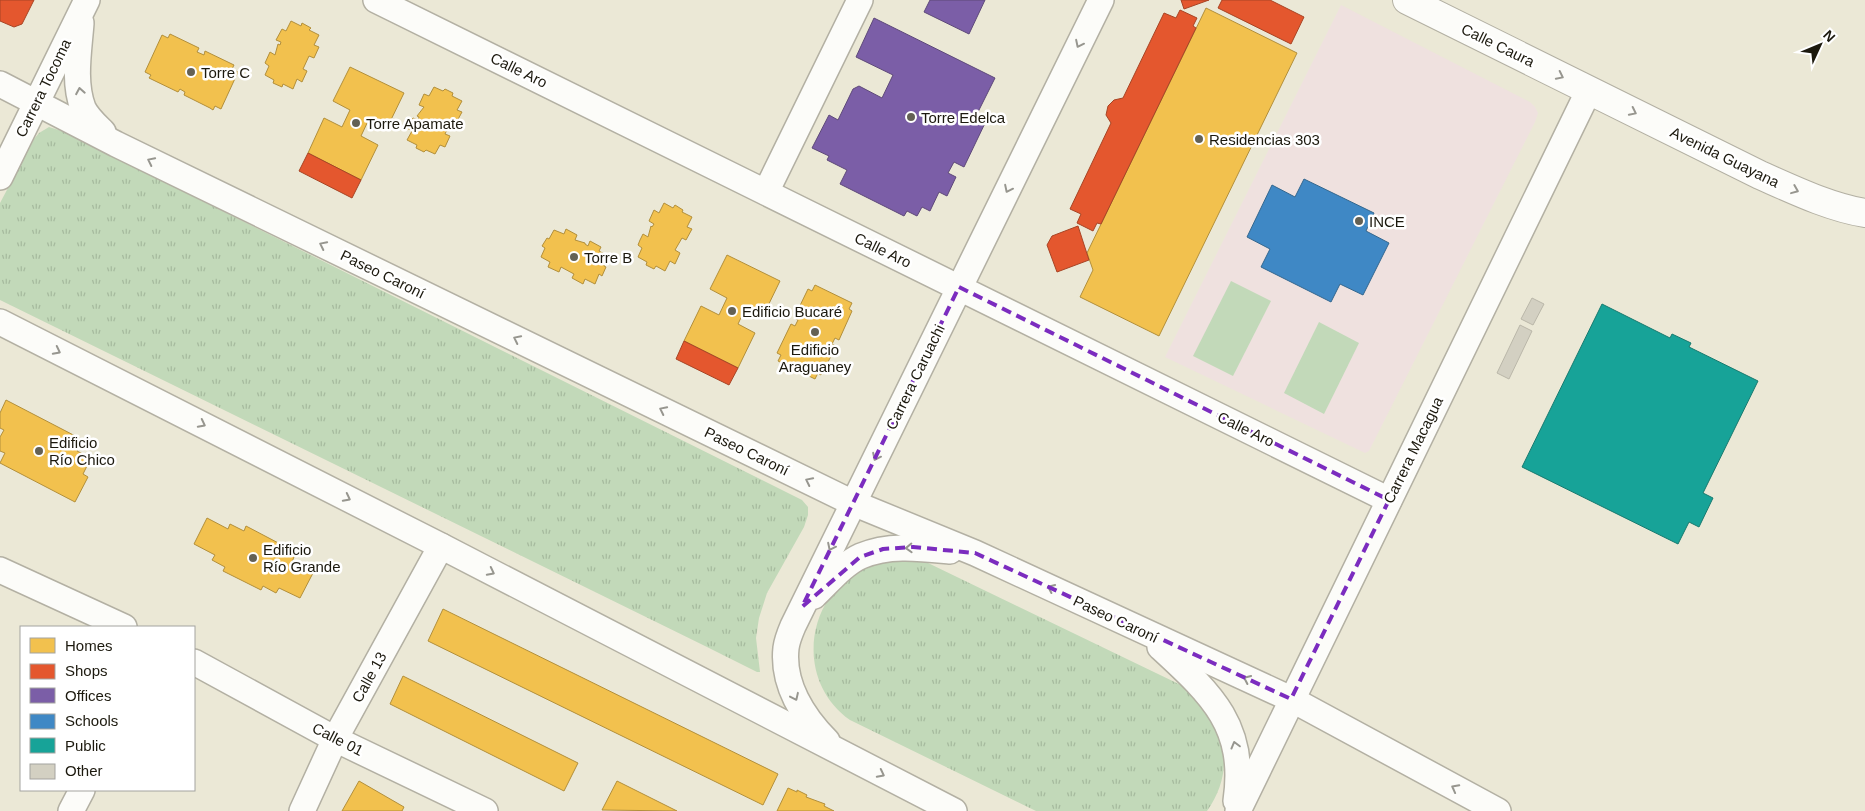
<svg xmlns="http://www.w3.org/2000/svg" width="1865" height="811" viewBox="0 0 1865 811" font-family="Helvetica,sans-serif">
  <defs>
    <pattern id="grass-tufts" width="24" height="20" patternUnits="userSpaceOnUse" patternTransform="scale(1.25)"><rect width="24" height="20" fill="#c2d9b9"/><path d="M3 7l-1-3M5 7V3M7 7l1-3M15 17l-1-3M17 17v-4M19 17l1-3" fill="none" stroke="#a6ba9e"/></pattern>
  </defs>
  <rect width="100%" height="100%" fill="#ebe8d6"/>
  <!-- education -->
  <polygon fill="#efe1df" points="1341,5 1530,102 1535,107 1538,113 1535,122 1369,451 1365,453 1165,357"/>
  <!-- grass -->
  <g fill="url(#grass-tufts)">
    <polygon points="49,127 62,131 802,500 808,507 808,515 804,527 767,593 759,618 756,638 760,672 757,672 707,647 0,300 0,203 34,139 39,133"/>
    <path d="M916,559L928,563L1185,687C1194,697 1207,708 1213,720C1230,750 1227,783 1207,811H1036L850,720C791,678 807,587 874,563C886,559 903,560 916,559Z"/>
  </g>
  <!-- garden -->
  <g fill="#c2d9b9">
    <polygon points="1231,281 1271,301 1233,376 1193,356"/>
    <polygon points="1319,322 1359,343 1324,414 1284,393"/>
  </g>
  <!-- homes -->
  <g fill="#f2c14e" stroke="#b28f3b">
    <polygon points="1206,8 1297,53 1159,336 1080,297 1093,270 1087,253"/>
    <polygon points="291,21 301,26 302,23 311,28 309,30 319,35 314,45 319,47 314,58 309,56 303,69 307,71 302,82 297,79 293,89 283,84 282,87 273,83 274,80 265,75 269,66 265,63 270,52 275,55 278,44 280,45 281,42 276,40 282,29 286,31"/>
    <polygon points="170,34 199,48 197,52 204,55 205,51 234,65 232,69 238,72 221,109 215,106 213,110 210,108 184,95 185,92 180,89 178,92 149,78 151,75 145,72 162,35 168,38"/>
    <polygon points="350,67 404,93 387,128 369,119 361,136 378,145 361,180 308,153 324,118 342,127 350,110 333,101"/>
    <polygon points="434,87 443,91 445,89 453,93 452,96 462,101 457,110 462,112 456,123 451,121 445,134 450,136 445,147 440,145 435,154 426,150 424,152 416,148 417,145 407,140 412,131 407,128 413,118 418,120 419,117 417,116 424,107 419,105 424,94 429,96"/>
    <polygon points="664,203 673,208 675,205 683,210 682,212 692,217 687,227 692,229 686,240 682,238 675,250 680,253 675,264 670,261 665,271 656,266 654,269 646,265 647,262 638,257 642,248 638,245 640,240 643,234 648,237 651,226 652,227 654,224 649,221 654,210 659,213"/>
    <polygon points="566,229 577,235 575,240 585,243 585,244 588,246 590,241 601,247 599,251 608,256 604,266 606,267 602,276 599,274 595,284 585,279 583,284 572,278 574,274 561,267 559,272 548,267 550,262 541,257 545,248 542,246 547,238 549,239 554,230 564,234"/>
    <polygon points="727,255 780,281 763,316 746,307 738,324 755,333 738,368 684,341 701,306 719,315 727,298 710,289"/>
    <polygon points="815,285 852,303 849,309 852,311 839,340 835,338 832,344 836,346 823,372 821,375 818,373 815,379 778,361 781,355 777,353 791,324 795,326 798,320 794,318 808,289 812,291"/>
    <polygon points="6,400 83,440 77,451 91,458 83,474 88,477 75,502 0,463 5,453 0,451 0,437 4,430 0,428 0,413"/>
    <polygon points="207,518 228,529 230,524 244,531 246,526 284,546 281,550 294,557 292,562 313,573 300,598 279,588 276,593 263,586 261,590 223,571 225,567 212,560 215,555 194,544"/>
    <polygon points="443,609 778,774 763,805 428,641"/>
    <polygon points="403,676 578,763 564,791 390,704"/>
    <polygon points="359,781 404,807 402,811 342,811"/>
    <polygon points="617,781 677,811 602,810"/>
    <polygon points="788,788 797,792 797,790 807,795 806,797 825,804 824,806 834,811 777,811"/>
  </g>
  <!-- shops -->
  <g fill="#e4572e" stroke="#a84424">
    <polygon points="0,0 34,0 22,24 14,27 0,21"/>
    <polygon points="1181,0 1209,0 1184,9"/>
    <polygon points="1222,0 1270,0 1304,17 1291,44 1218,8"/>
    <polygon points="1180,10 1197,18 1193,26 1196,28 1101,224 1097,223 1093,231 1077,223 1081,214 1070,209 1111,123 1106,115 1108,106 1114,100 1123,98 1164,13 1176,18"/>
    <polygon points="308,153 361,180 352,198 299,171"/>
    <polygon points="1078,226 1089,260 1057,272 1047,245 1052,236"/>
    <polygon points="684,341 738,368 729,385 676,359"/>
  </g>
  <!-- offices -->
  <g fill="#7b5ea7" stroke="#5e4979">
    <polygon points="930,0 985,0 969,34 924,12"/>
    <polygon points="874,18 995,78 977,114 987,119 964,167 954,162 948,173 956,177 947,196 939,192 930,211 922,207 917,216 907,211 904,216 840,184 847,170 827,160 829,156 812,148 829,115 838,120 853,89 859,86 882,98 893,75 856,57"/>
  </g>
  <!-- schools -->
  <polygon fill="#3f88c5" stroke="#34678e" points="1304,179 1374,213 1366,231 1389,243 1363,295 1340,284 1331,302 1261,267 1270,249 1247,237 1272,185 1295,197"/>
  <!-- public -->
  <polygon fill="#17a398" stroke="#187a6f" points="1602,304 1670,338 1672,334 1691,343 1689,347 1758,381 1703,493 1713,498 1699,527 1689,522 1678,544 1522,467"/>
  <!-- building -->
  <g fill="#d3d0c2" stroke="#bab7a9">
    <polygon points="1532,298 1544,304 1533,325 1521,319"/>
    <polygon points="1520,325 1532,331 1509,379 1497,373"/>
  </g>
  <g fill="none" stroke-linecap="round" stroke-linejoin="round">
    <!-- minor casing -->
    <g stroke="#b3b0a3" stroke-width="28">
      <g id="minor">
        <polyline points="376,0 1389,500"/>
        <path d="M81,23C79,50 73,82 83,108C87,117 96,125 103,132"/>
        <polyline points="0,84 116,144 853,503 975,553 1291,699 1498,811"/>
        <polyline points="0,177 87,0"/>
        <polyline points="766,192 860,0"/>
        <polyline points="0,322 441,546 954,811"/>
        <polyline points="0,570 124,627"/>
        <path d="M814,596C828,583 843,564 861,556C889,544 920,548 950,551"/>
        <path d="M1160,647C1211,694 1247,726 1236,801"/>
        <polyline points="194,662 335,739 485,811"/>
        <path d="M827,741C803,717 782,684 786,648C787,640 790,633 793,626L1101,0"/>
        <polyline points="71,811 82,790"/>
        <polyline points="302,811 335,739 441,546"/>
        <polyline points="1238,811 1589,90"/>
      </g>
    </g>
    <!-- major casing -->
    <g stroke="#b3b0a3" stroke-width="30">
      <path id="major" d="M1407,0L1760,175C1794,190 1829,207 1865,213"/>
    </g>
    <!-- minor -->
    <use href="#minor" stroke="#fcfcf9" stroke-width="25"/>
    <!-- major -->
    <use href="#major" stroke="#fcfcf9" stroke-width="28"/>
  </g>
  <!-- one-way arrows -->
  <defs><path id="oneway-chevron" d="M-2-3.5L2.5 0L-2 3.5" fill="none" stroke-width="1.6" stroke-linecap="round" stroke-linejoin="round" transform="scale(1.25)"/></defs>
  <g stroke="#97968f">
    <use href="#oneway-chevron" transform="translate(1079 44) rotate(116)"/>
    <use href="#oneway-chevron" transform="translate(1560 76) rotate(26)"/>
    <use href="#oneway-chevron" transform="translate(80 91) rotate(-100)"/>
    <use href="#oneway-chevron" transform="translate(1633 112) rotate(26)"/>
    <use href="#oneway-chevron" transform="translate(151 161) rotate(-154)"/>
    <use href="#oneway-chevron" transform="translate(1008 189) rotate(116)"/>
    <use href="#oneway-chevron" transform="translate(1795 190) rotate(22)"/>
    <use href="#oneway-chevron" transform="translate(323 245) rotate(-154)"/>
    <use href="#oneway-chevron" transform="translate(517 339) rotate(-154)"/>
    <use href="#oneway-chevron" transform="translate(57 351) rotate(27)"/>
    <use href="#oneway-chevron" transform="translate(663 410) rotate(-154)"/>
    <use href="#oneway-chevron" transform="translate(202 424) rotate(27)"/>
    <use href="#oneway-chevron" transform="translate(876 457) rotate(116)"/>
    <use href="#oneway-chevron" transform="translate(809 481) rotate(-154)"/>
    <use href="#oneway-chevron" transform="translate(347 498) rotate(27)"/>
    <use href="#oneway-chevron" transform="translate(831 547) rotate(116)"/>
    <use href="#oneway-chevron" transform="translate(909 548) rotate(178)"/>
    <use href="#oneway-chevron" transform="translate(491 572) rotate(27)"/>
    <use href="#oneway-chevron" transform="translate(1051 588) rotate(-155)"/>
    <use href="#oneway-chevron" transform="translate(1247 679) rotate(-155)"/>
    <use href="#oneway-chevron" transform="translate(795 697) rotate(65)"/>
    <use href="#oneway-chevron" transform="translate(1235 745) rotate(-105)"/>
    <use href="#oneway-chevron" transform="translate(881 774) rotate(27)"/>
    <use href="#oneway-chevron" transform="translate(1455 788) rotate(-152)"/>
  </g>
  <!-- marked area -->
  <path fill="none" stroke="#7b2cbf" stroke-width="4" stroke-dasharray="10 6" stroke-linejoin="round" d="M959,287L1389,500L1291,699L975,553L913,547L883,549L860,557L802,607Z"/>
  <!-- markers -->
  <g fill="#646154" stroke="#fff" stroke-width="2">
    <circle cx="191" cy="72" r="5"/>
    <circle cx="911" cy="117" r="5"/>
    <circle cx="356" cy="123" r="5"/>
    <circle cx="1199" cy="139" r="5"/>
    <circle cx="1359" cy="221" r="5"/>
    <circle cx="574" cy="257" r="5"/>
    <circle cx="732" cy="311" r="5"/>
    <circle cx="815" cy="332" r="5"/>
    <circle cx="39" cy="451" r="5"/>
    <circle cx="253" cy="558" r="5"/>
  </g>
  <g text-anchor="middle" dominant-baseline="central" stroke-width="5" stroke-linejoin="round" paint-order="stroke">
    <!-- street labels -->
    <g font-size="15" fill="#1c190e" stroke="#fff">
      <text transform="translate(1498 45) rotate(26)">Calle Caura</text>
      <text transform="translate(519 70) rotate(26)">Calle Aro</text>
      <text transform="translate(43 88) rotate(-64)">Carrera Tocoma</text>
      <text transform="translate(1725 157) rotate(26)">Avenida Guayana</text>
      <text transform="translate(883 250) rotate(26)">Calle Aro</text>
      <text transform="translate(383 274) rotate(26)">Paseo Caroní</text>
      <text transform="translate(915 377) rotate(-64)">Carrera Caruachi</text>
      <text transform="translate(1246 429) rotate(26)">Calle Aro</text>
      <text transform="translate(1413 450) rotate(-64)">Carrera Macagua</text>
      <text transform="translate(747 451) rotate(26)">Paseo Caroní</text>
      <text transform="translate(1116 619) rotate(25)">Paseo Caroní</text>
      <text transform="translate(369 677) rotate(-61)">Calle 13</text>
      <text transform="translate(338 739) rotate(27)">Calle 01</text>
    </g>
    <!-- poi labels -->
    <g font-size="15" fill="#1c190e" stroke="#fff" text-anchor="start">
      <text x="201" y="72">Torre C</text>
      <text x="921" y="117">Torre Edelca</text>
      <text x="366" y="123">Torre Apamate</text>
      <text x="1209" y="139">Residencias 303</text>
      <text x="1369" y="221">INCE</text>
      <text x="584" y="257">Torre B</text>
      <text x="742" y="311">Edificio Bucaré</text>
      <text x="815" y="349" text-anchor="middle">Edificio<tspan x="815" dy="17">Araguaney</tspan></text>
      <text x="49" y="442">Edificio<tspan x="49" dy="17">Río Chico</tspan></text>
      <text x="263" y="549">Edificio<tspan x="263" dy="17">Río Grande</tspan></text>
    </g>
  </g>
  <!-- legend -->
  <rect x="20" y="626" width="175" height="165" fill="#ffffff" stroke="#a4a39f"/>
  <rect x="30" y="638" width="25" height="15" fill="#f2c14e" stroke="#a4a39f"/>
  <text x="65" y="651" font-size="15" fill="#1c190e">Homes</text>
  <rect x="30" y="664" width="25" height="15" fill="#e4572e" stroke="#a4a39f"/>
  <text x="65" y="676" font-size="15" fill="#1c190e">Shops</text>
  <rect x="30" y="688" width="25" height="15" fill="#7b5ea7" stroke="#a4a39f"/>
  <text x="65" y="701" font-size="15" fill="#1c190e">Offices</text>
  <rect x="30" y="714" width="25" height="15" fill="#3f88c5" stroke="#a4a39f"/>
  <text x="65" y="726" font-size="15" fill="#1c190e">Schools</text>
  <rect x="30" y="738" width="25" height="15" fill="#17a398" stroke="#a4a39f"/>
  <text x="65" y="751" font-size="15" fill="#1c190e">Public</text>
  <rect x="30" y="764" width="25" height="15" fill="#d3d0c2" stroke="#a4a39f"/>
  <text x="65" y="776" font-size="15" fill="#1c190e">Other</text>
  <!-- north arrow -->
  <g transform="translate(1820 45) rotate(46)" stroke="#ffffff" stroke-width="4" paint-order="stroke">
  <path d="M0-4L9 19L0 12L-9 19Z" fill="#1c190e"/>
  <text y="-8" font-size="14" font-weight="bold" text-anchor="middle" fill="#1c190e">N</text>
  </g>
</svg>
